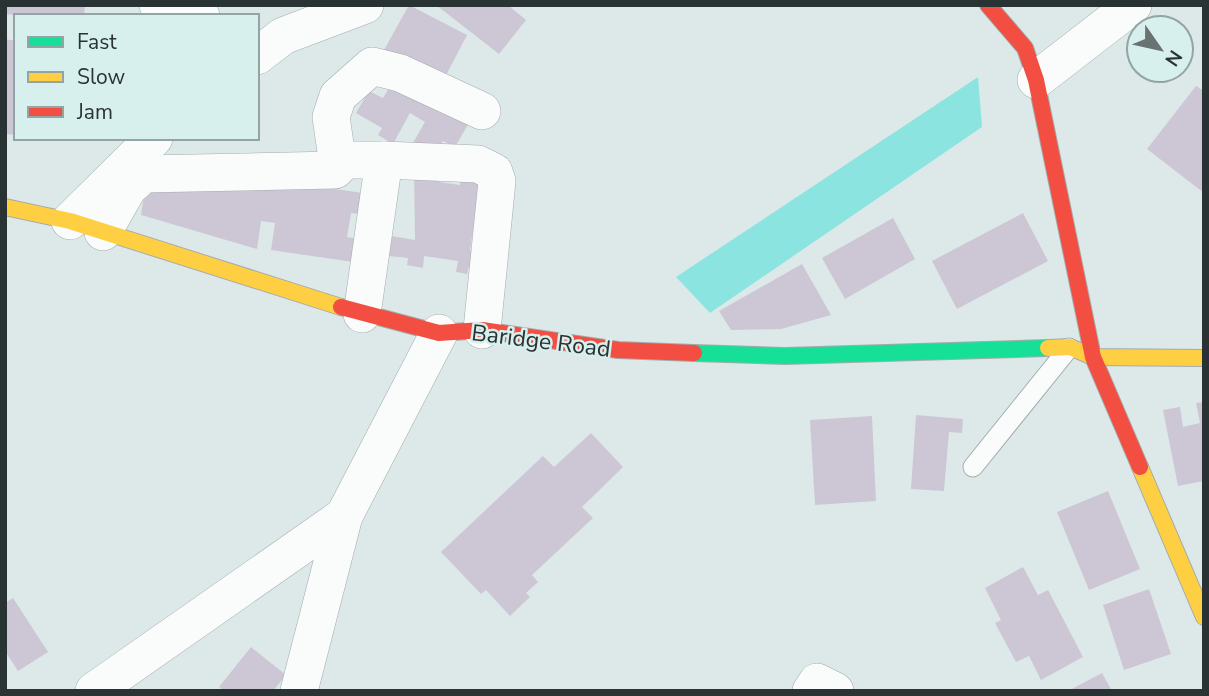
<svg xmlns="http://www.w3.org/2000/svg" width="1209" height="696" viewBox="0 0 1209 696" font-family="'Nunito Sans',sans-serif">
  <rect width="100%" height="100%" fill="#dde9e8"/>
  <!-- green -->
  <polygon fill="#8ce4e0" points="978,77 982,127 710,313 676,277"/>
  <!-- building -->
  <g fill="#cdc6d5">
    <polygon points="5,5 80,5 85,6 84,16 24,16 5,14"/>
    <polygon points="409,5 467,35 442,83 383,52"/>
    <polygon points="436,5 508,5 526,20 499,54"/>
    <polygon points="5,39 16,41 16,135 5,134"/>
    <polygon points="394,80 470,121 455,147 443,141 437,150 410,148 425,122 410,113 393,144 378,135 382,128 356,113 369,91 383,98"/>
    <polygon points="1196,86 1204,91 1204,193 1147,149"/>
    <polygon points="441,167 439,182 460,185 462,174 481,177 470,250 484,252 482,269 469,267 467,274 456,272 458,261 424,256 423,268 407,265 408,258 389,256 391,236 415,240 414,168"/>
    <polygon points="146,182 335,189 370,194 367,215 351,213 347,237 364,240 360,263 271,250 275,223 261,221 257,249 141,215"/>
    <polygon points="1023,213 1048,261 957,309 932,261"/>
    <polygon points="893,218 915,259 845,299 822,258"/>
    <polygon points="802,264 831,315 781,329 731,330 719,311"/>
    <polygon points="1204,402 1204,481 1178,486 1163,410 1180,407 1183,427 1200,423 1196,403"/>
    <polygon points="916,415 963,419 962,433 949,432 944,491 911,489"/>
    <polygon points="872,416 876,501 815,505 810,420"/>
    <polygon points="591,433 623,467 582,507 593,518 532,575 538,582 526,593 530,597 510,616 486,590 481,594 441,552 543,456 554,467"/>
    <polygon points="1108,491 1140,569 1089,590 1057,512"/>
    <polygon points="1023,567 1038,595 1048,590 1083,657 1041,680 1029,656 1016,662 995,623 1001,620 985,588"/>
    <polygon points="1149,589 1171,654 1124,670 1103,605"/>
    <polygon points="13,598 48,652 18,671 5,651 5,603"/>
    <polygon points="251,647 286,675 273,691 224,691 219,687"/>
    <polygon points="1102,673 1112,691 1068,691"/>
  </g>
  <g fill="none" stroke-linecap="round" stroke-linejoin="round">
    <!-- lane casing -->
    <g stroke="#a3acac" stroke-width="21">
      <polyline id="lane" points="973,467 1069,348"/>
    </g>
    <!-- street casing -->
    <g stroke="#a3acac" stroke-width="38">
      <g id="street">
        <polyline points="158,5 201,16"/>
        <polyline points="257,56 283,36 365,5"/>
        <polyline points="1036,80 1133,5"/>
        <polyline points="384,160 478,164 494,172 497,181 482,330"/>
        <polyline points="70,221 154,138"/>
        <polyline points="103,232 128,188 144,174 335,170 345,160"/>
        <polyline points="362,314 384,160 345,160 336,151 331,117 338,96 372,66 400,73 482,111"/>
        <polyline points="94,691 344,516"/>
        <polyline points="299,691 344,516 439,333"/>
        <polyline points="811,691 817,682 835,691"/>
      </g>
    </g>
    <!-- fast casing -->
    <g stroke="#a3acac" stroke-width="18">
      <polyline id="fast" points="694,353 785,356 1048,348"/>
    </g>
    <!-- slow casing -->
    <g stroke="#a3acac" stroke-width="18">
      <g id="slow">
        <polyline points="5,207 70,221 341,307"/>
        <polyline points="1048,348 1070,347 1093,357 1204,358"/>
        <polyline points="1140,467 1204,617"/>
      </g>
    </g>
    <!-- jam casing -->
    <g stroke="#a3acac" stroke-width="18">
      <g id="jam">
        <polyline points="988,5 1025,48 1036,80 1093,357 1140,467"/>
        <polyline points="341,307 439,333 482,330 618,350 694,353"/>
      </g>
    </g>
    <!-- lane -->
    <use href="#lane" stroke="#fafcfc" stroke-width="19"/>
    <!-- street -->
    <use href="#street" stroke="#fafcfc" stroke-width="37"/>
    <!-- fast -->
    <use href="#fast" stroke="#16e098" stroke-width="16"/>
    <!-- slow -->
    <use href="#slow" stroke="#ffcf43" stroke-width="16"/>
    <!-- jam -->
    <use href="#jam" stroke="#f24e42" stroke-width="16"/>
  </g>
  <g text-anchor="middle" dominant-baseline="central" stroke-width="5" stroke-linejoin="round" paint-order="stroke">
    <!-- street labels -->
    <g font-size="23" fill="#2a3333" stroke="#d7efed">
      <text transform="translate(541 341) rotate(7)">Baridge Road</text>
    </g>
  </g>
  <!-- border -->
  <rect width="1209" height="696" fill="none" stroke="#2a3333" stroke-width="14"/>
  <!-- legend -->
  <rect x="14" y="14" width="245" height="126" fill="#d7efed" stroke="#92a4a3" stroke-width="2"/>
  <rect x="28" y="37" width="35" height="10" fill="#16e098" stroke="#92a4a3" stroke-width="2"/>
  <text x="77" y="49" font-size="21" fill="#2a3333">Fast</text>
  <rect x="28" y="72" width="35" height="10" fill="#ffcf43" stroke="#92a4a3" stroke-width="2"/>
  <text x="77" y="84" font-size="21" fill="#2a3333">Slow</text>
  <rect x="28" y="107" width="35" height="10" fill="#f24e42" stroke="#92a4a3" stroke-width="2"/>
  <text x="77" y="119" font-size="21" fill="#2a3333">Jam</text>
  <!-- north arrow -->
  <g transform="translate(1160 49) rotate(124)"><circle r="33" fill="#d7efed" stroke="#92a4a3" stroke-width="2"/>
  <path d="M0-5L12 26L0 18L-12 26Z" fill="#697372"/>
  <text y="-10" font-size="19" font-weight="bold" text-anchor="middle" fill="#2a3333">N</text>
  </g>
</svg>
